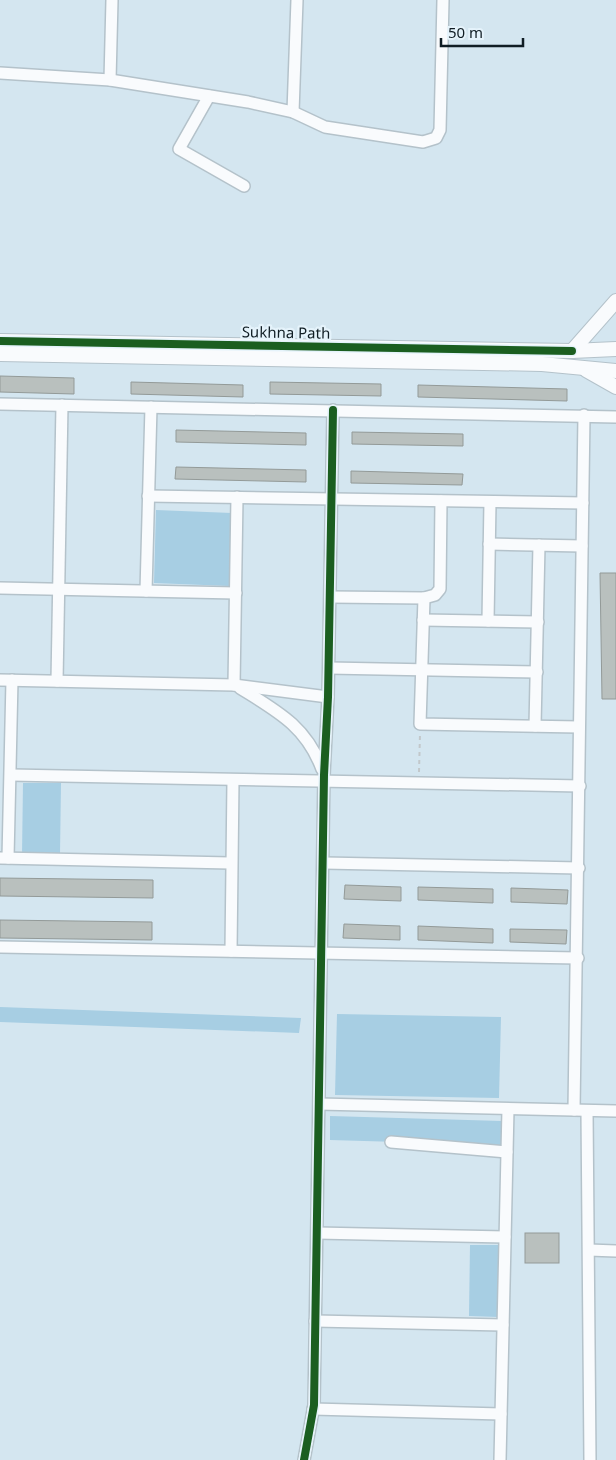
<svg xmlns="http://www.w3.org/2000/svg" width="616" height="1460" viewBox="0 0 616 1460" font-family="'Noto Sans',sans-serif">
  <rect width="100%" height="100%" fill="#d4e6f0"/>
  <!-- green -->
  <g fill="#a7cee3">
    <polygon points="156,510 232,513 229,586 154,583"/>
    <polygon points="23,783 61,783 60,854 22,855"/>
    <polygon points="0,1007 301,1018 299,1033 0,1022"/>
    <polygon points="337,1014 501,1017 499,1098 335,1095"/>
    <polygon points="330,1116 502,1121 501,1145 330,1140"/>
    <polygon points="470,1245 498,1245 498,1317 469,1316"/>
  </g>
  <!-- building -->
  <g fill="#b9c0be" stroke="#939a98">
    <polygon points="0,376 74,378 74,394 0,392"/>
    <polygon points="131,382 243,385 243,397 131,394"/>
    <polygon points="270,382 381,384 381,396 270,394"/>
    <polygon points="418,385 567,389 567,401 418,397"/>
    <polygon points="176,430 306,433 306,445 176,442"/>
    <polygon points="352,432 463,434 463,446 352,444"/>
    <polygon points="176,467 306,470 306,482 175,479"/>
    <polygon points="351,471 463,474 462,485 351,483"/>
    <polygon points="600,573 616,573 616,699 602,699"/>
    <polygon points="0,878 153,880 153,898 0,896"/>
    <polygon points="345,885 401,887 401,901 344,899"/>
    <polygon points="418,887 493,889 493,903 418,900"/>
    <polygon points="511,888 568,890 567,904 511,902"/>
    <polygon points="0,920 152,922 152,940 0,938"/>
    <polygon points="344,924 400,926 400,940 343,938"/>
    <polygon points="418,926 493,929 493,943 418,940"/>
    <polygon points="510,929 567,930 566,944 510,942"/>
    <rect x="525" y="1233" width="34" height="30"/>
  </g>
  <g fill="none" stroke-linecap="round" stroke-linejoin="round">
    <!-- minor casing -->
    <g stroke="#b4c2ca" stroke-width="14">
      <g id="minor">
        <polyline points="0,73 110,80 248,102 293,112 325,127 423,142 436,138 440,130 443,0"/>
        <polyline points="110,80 112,0"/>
        <polyline points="209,96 179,149 244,186"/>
        <polyline points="293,112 297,0"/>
        <polyline points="0,404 616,417"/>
        <polyline points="148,496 583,503"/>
        <polyline points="489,544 582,546"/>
        <polyline points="0,588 236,593"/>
        <polyline points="146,591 151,407"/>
        <polyline points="330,597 424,598 435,595 440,589 441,501"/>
        <polyline points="424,598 420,724 579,727"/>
        <polyline points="423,620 538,622"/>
        <polyline points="488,621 490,502"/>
        <polyline points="329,668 537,672"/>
        <polyline points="0,680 234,685 328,697"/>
        <polyline points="57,681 62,405"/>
        <polyline points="234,685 237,497"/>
        <path d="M240,688C277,711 306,726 322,769"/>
        <polyline points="535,726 539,545"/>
        <polyline points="11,775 580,786"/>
        <polyline points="0,858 230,863"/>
        <polyline points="8,858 12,680"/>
        <polyline points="324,863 579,868"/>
        <polyline points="0,947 578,958"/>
        <polyline points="231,951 233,780"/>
        <polyline points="319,1104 616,1111"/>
        <polyline points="574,1110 584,415"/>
        <polyline points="587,1111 590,1460"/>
        <polyline points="391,1142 507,1152"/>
        <polyline points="317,1233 505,1237"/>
        <polyline points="589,1250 616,1251"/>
        <polyline points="315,1321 503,1325"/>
        <polyline points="313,1409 501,1414"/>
        <polyline points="304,1460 314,1405 324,775 328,697 333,410"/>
        <polyline points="500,1460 508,1109"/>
      </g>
    </g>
    <!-- major casing -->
    <g stroke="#b4c2ca" stroke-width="16">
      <g id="major">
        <polyline points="0,341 572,351 616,349"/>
        <polyline points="572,351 616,301"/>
        <polyline points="0,354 542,364 616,371"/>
        <polyline points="586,370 616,387"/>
      </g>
    </g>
    <!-- path -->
    <polyline stroke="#c2c8cb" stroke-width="2" stroke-dasharray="4 4" stroke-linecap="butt" points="419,772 420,734"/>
    <!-- minor -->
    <use href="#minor" stroke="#f9fbfd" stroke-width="11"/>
    <!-- major -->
    <use href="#major" stroke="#f9fbfd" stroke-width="14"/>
    <!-- cycleway casing -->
    <g stroke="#e5f3fb" stroke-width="11">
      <g id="cycleway">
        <polyline points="0,341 572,351"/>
        <polyline points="304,1460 314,1405 324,775 328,697 333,410"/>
      </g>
    </g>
    <!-- cycleway -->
    <use href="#cycleway" stroke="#1b5e20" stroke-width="8"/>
  </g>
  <g text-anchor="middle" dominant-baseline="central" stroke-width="4.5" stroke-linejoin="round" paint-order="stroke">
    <!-- street labels -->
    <g font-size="15" fill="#101d24" stroke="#e5f3fb">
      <text transform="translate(286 332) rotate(1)">Sukhna Path</text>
    </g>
  </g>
  <!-- scale -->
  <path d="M441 38v8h82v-8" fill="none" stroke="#101d24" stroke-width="2.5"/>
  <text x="448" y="38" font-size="15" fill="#101d24" stroke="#e5f3fb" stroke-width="4" paint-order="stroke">50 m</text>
</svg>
